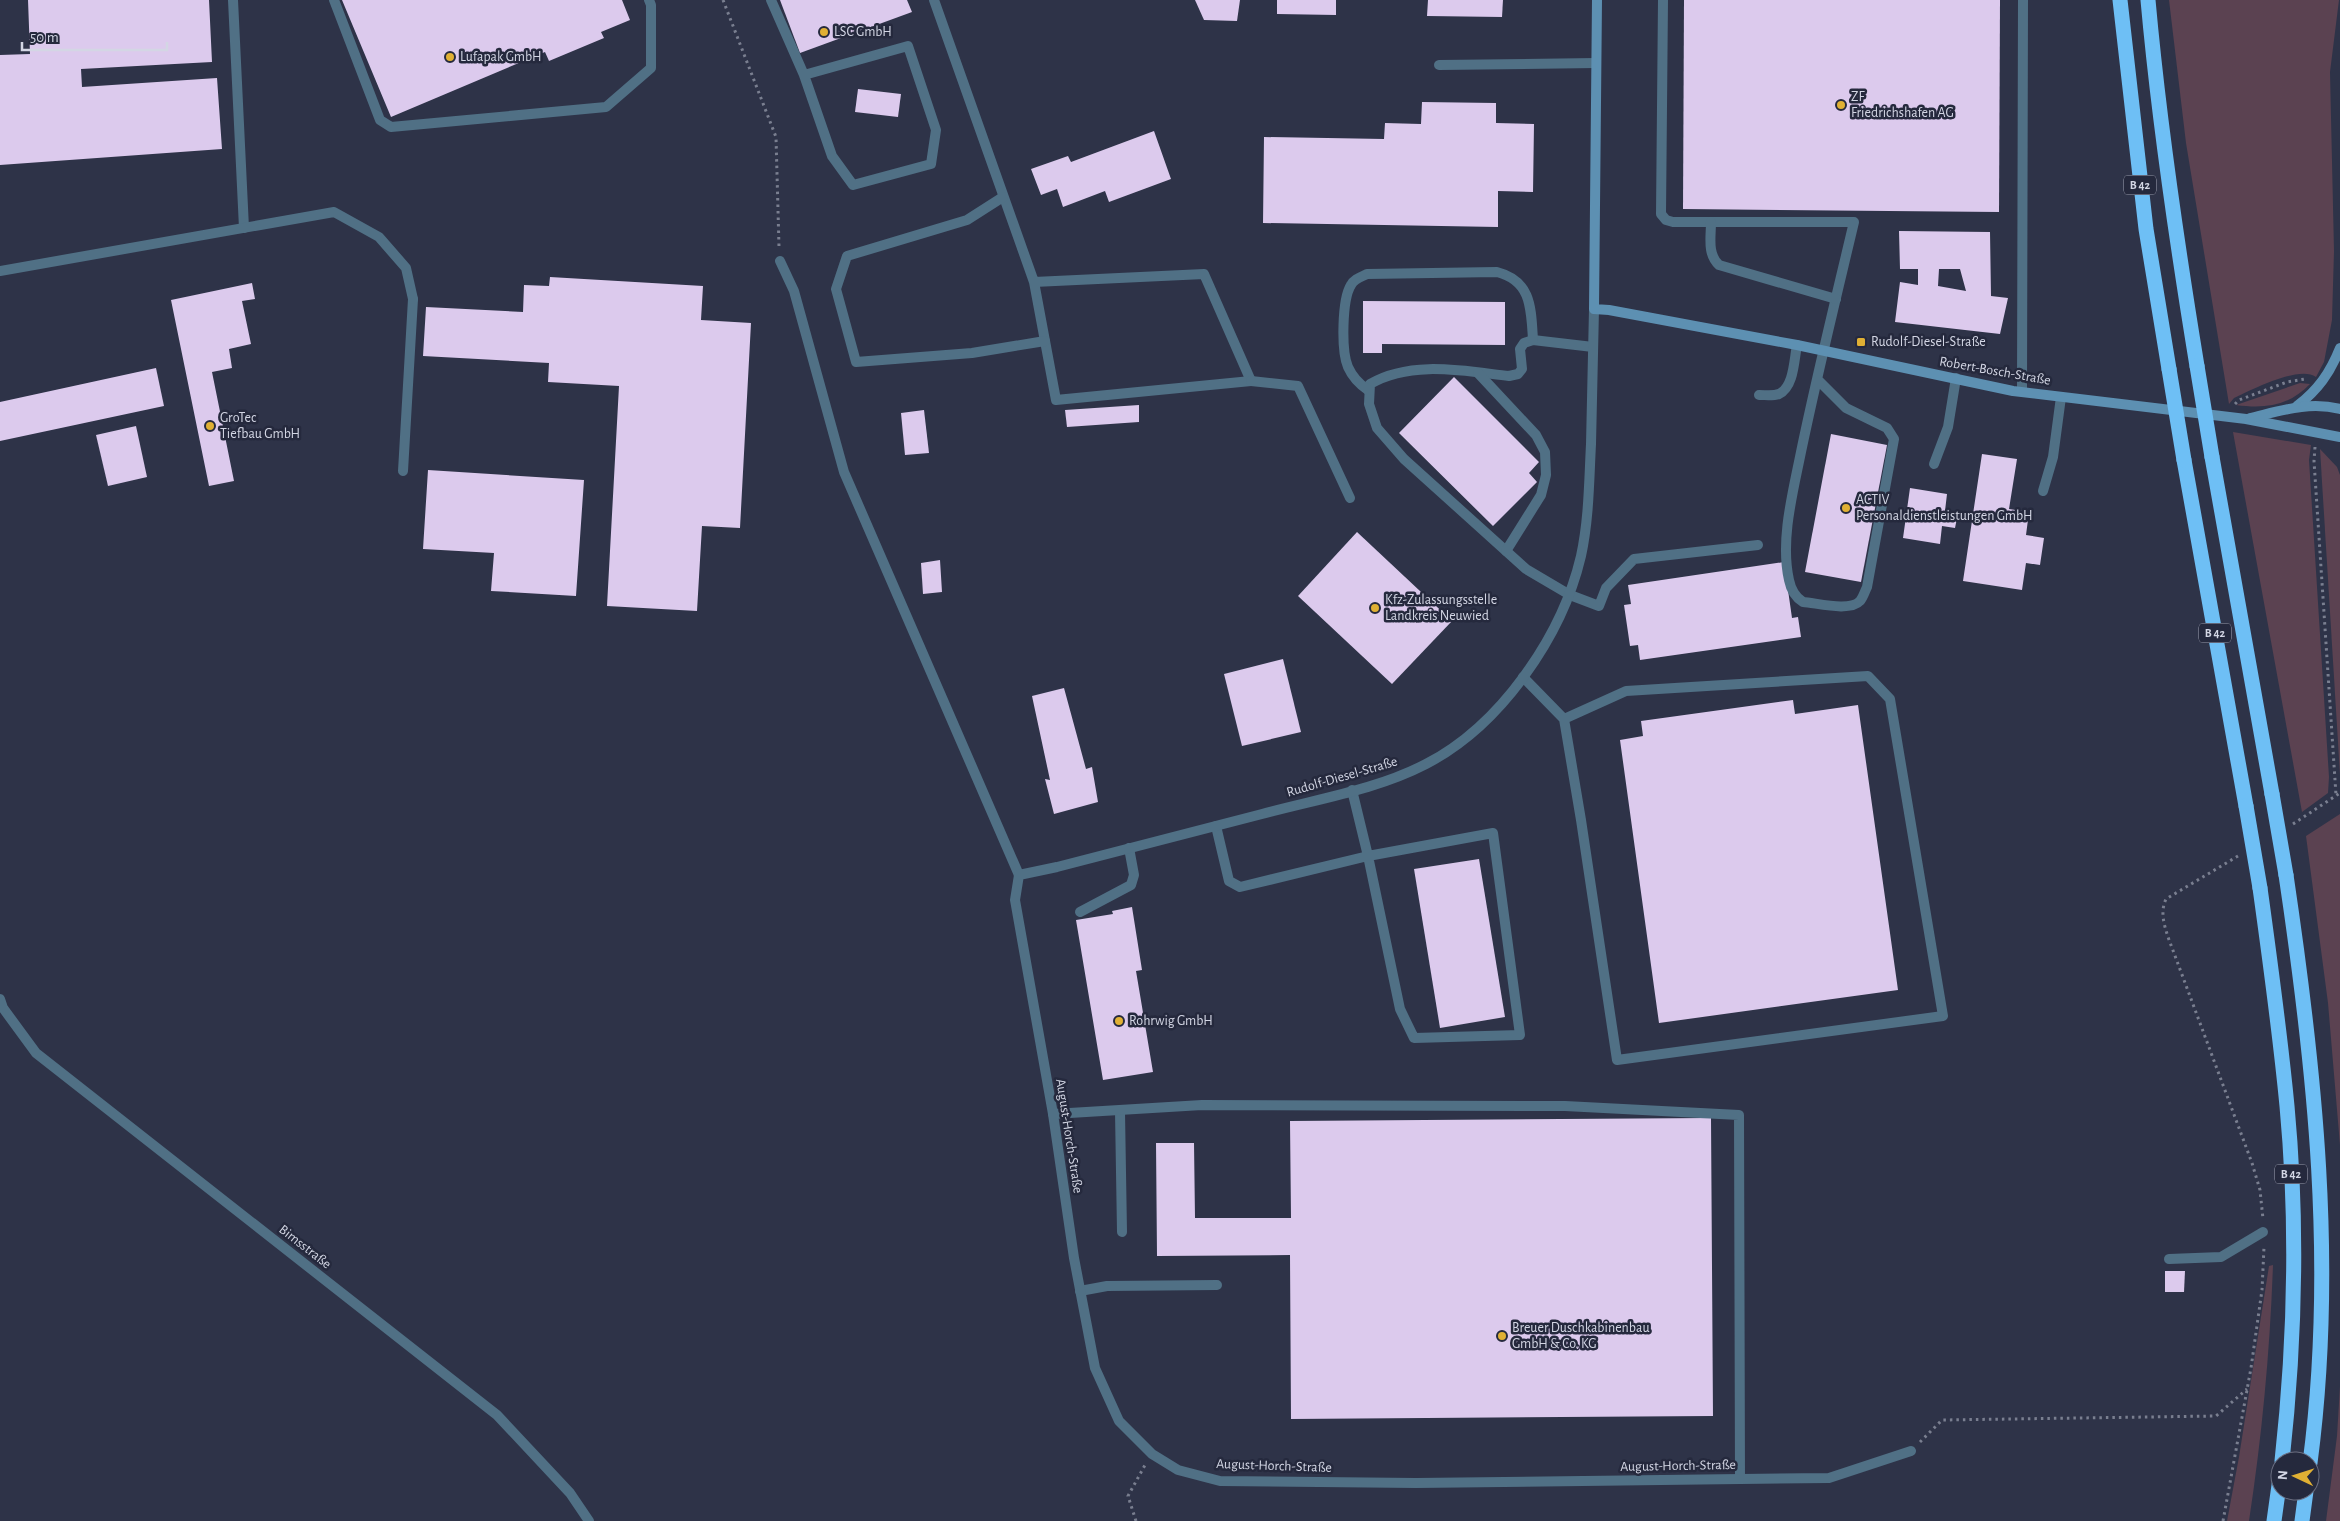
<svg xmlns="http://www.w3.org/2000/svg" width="2340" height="1521" viewBox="0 0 2340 1521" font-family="'Alegreya Sans',sans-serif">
  <rect width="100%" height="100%" fill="#2e3348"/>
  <!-- green -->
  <g fill="#5b4251">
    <path d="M2169,0H2339L2330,72L2334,251L2332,320L2324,362L2316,377C2299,365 2252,390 2234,398L2229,404L2186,143Z"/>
    <path d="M2300,383L2310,384C2289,406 2265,409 2236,405Z"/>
    <polygon points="2233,432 2311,445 2309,460 2329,777 2328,793 2302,812"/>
    <polygon points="2320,449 2337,467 2340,475 2340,775"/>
    <polygon points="2340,814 2340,1145 2328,1003 2306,836"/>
    <path d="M2273,1265C2270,1351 2262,1436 2249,1521H2227L2239,1457L2269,1266Z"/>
    <polygon points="2340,1386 2340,1521 2326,1521 2337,1436"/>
  </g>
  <!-- building -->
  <g fill="#dccaed" fill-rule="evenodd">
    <polygon points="28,0 209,0 212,62 81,69 82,87 217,78 222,149 0,165 0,55 30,54"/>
    <polygon points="342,0 622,0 630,20 601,32 604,38 549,61 545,52 391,117"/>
    <polygon points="780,0 907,0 912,12 800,53"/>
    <polygon points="1195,0 1240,0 1237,21 1204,20"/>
    <polygon points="1277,0 1336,0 1336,15 1277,14"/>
    <polygon points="1428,0 1503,0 1502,17 1427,16"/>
    <polygon points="1684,0 2000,0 1999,212 1683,209"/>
    <polygon points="858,89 901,94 898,117 855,112"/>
    <polygon points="1422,102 1496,103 1496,123 1534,124 1533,192 1498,191 1498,227 1263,223 1264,137 1384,139 1385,123 1421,124"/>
    <polygon points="1154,131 1171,179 1109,202 1105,191 1063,207 1057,189 1041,195 1031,169 1068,156 1071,162"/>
    <path d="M1899,231L1990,232L1991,296L2008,298L2000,334L1895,322L1900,282L1918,285V269H1900ZM1939,269H1960L1966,291L1938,286Z"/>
    <polygon points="550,277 703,286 701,320 751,323 740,528 702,526 697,611 607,606 619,386 548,382 549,363 423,356 426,307 523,312 524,285 549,286"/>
    <polygon points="252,283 255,299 242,301 251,344 229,349 232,368 212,372 234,481 209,486 171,300"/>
    <polygon points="1363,301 1505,302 1505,345 1382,344 1382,353 1363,353"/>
    <polygon points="156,368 164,406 0,441 0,402"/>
    <polygon points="1454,377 1539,462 1529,473 1537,482 1493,526 1399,433"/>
    <polygon points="1139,405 1139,422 1067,427 1065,410"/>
    <polygon points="924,410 929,453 905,455 901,413"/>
    <polygon points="136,426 147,477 108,486 96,435"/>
    <polygon points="1831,434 1887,445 1861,582 1805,572"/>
    <polygon points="1982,454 2017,459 2009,509 2029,512 2026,535 2044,538 2040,565 2026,563 2022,590 1963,581"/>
    <polygon points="428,470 584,480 576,596 491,591 494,553 423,549"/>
    <polygon points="1910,488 1947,494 1945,511 1958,513 1955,528 1942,526 1940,544 1903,538"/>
    <polygon points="1357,532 1452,621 1392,684 1298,596"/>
    <polygon points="940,560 942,592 923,594 921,563"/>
    <polygon points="1784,562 1792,618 1798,617 1801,637 1640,660 1638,645 1630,646 1624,605 1631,604 1628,585"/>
    <polygon points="1283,659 1301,732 1242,746 1224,674"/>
    <polygon points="1064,688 1086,769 1092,767 1098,802 1054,814 1045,779 1050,780 1032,696"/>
    <polygon points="1793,700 1795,714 1858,705 1898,990 1659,1023 1620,740 1643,736 1641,721"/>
    <polygon points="1479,859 1505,1017 1440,1028 1414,869"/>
    <polygon points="1132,907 1142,970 1136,971 1153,1072 1103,1080 1076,920 1113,914 1112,911"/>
    <polygon points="1711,1118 1713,1416 1291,1419 1290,1255 1157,1256 1156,1143 1194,1143 1195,1218 1291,1218 1290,1121"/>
    <polygon points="2165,1271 2185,1271 2184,1292 2165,1292"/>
  </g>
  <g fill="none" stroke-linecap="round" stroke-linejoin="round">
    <!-- path -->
    <g stroke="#7a7f90" stroke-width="3" stroke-dasharray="2.5 4" stroke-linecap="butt">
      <polyline points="723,0 776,137 779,247"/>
      <polyline points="2235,404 2239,400 2287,382 2305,379"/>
      <polyline points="2315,447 2314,461 2336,795"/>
      <polyline points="2293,824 2340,793"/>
      <path d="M2238,856L2166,899C2160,912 2164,924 2168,937L2252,1163L2260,1190L2263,1219"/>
      <polyline points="1920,1442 1942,1420 2216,1416 2247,1389"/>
      <polyline points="1136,1521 1128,1496 1145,1465"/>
      <polyline points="2223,1521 2251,1368 2262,1290 2264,1247"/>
    </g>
    <!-- lane -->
    <g stroke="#507085" stroke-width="10">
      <polyline points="233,0 244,228"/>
      <polyline points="334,0 380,120 391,127 606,107 651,68 651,5 649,0"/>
      <polyline points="771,0 804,75 832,156 853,185 931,164 936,130 908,46 804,75"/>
      <polyline points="934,0 1034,282 1056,400 1251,381 1204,274 1034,282"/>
      <path d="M1663,0L1661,214L1666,220L1673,222H1854C1836,298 1817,375 1801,452C1793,492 1780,540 1789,580C1791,590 1795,597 1803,602C1817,603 1850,612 1860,601C1863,598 1865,591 1867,587L1894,439L1887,428L1846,408L1817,379"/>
      <polyline points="1439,65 1596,63"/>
      <polyline points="1003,197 967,220 847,256 836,289 856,362 972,353 1045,341"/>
      <path d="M1711,222C1711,237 1707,254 1719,265L1836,299"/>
      <polyline points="780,261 794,291 844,472 1019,875"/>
      <path d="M1593,347L1533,340L1524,343L1520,349L1522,369L1518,374L1509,376C1464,371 1411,360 1370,384L1369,404L1377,428L1404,459L1526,569L1570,595L1599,606L1606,588L1634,559L1758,545"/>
      <polyline points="1478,373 1536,435 1545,452 1546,475 1541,495 1506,551"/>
      <polyline points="1251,381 1298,386 1350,498"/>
      <path d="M1368,390C1359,384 1352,376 1348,367C1341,351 1342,299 1351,285C1354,279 1361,277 1367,274L1497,272C1532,281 1531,309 1533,340"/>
      <polyline points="2022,391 2023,0"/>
      <path d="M1759,395C1766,395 1774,396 1779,394C1794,387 1794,360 1797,345"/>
      <polyline points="1934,464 1948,427 1956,378"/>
      <polyline points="403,471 413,299"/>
      <polyline points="2043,491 2053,457 2061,397"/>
      <polyline points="1523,677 1564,719 1581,820 1617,1060 1943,1016 1890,699 1868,676 1626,691 1564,719"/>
      <polyline points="1216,826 1229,881 1240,887 1368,856 1400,1009 1414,1038 1520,1035 1493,833 1368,856 1352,790"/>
      <polyline points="1080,912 1131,885 1134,875 1129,848"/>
      <polyline points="1120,1112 1122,1232"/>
      <polyline points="1053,1114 1202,1105 1565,1106 1739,1115 1740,1479"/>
      <polyline points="2169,1259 2221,1257 2263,1232"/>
      <polyline points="1080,1291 1107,1286 1217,1285"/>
    </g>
    <!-- street -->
    <g stroke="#507085" stroke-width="10">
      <polyline points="0,271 334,212 379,237 406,268 413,299"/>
      <path d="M1594,309C1593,354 1592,399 1591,444C1589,482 1589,519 1581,556C1562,637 1500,726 1426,764C1376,790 1317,799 1262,814C1194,831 1126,849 1057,867L1019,875L1015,900L1053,1114L1074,1258L1095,1368L1119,1421L1152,1454L1178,1470L1220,1481L1416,1483L1829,1478L1911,1451"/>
      <polyline points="0,999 3,1008 36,1053 497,1415 570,1493 589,1521"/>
    </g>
    <!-- secondary -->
    <g stroke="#5d90b2" stroke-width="10">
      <polyline points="1597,0 1594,309 1609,310 1797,345 2013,391 2246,419 2340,437"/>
      <path d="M2297,406C2318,390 2330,373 2340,348"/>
      <path d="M2250,418C2280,411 2309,401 2340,409"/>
    </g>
    <!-- highway -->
    <g stroke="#6ebff5" stroke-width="15">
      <polyline points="2120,0 2146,229 2169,369"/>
      <path d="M2148,0C2159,123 2177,244 2197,366"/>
      <polyline points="2212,457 2272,794"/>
      <polyline points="2184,460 2246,806"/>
      <path d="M2286,875C2315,1070 2336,1266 2310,1463"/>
      <path d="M2260,888C2270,960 2280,1033 2287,1106C2298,1224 2295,1343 2282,1461"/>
      <polyline points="2274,1521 2280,1478"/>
      <polyline points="2302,1521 2306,1491"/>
    </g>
    <!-- highway-bridge -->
    <g stroke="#6ebff5" stroke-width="15">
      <polyline points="2197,366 2212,457"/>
      <polyline points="2169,369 2184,460"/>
      <polyline points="2272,794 2286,875"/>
      <polyline points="2246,806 2260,888"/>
    </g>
  </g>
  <!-- markers -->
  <g fill="#e0b034" stroke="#25293d" stroke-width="2">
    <circle cx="824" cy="32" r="5"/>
    <circle cx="450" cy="57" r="5"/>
    <circle cx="1841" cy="105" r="5"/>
    <rect x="1856" y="337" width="10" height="10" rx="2.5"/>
    <circle cx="210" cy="426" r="5"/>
    <circle cx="1846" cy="508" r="5"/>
    <circle cx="1375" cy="608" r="5"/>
    <circle cx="1119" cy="1021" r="5"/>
    <circle cx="1502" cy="1336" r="5"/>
  </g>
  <g text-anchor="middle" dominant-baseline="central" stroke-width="5" stroke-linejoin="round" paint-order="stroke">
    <!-- shield labels -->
    <g fill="#25293d" stroke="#9fa2b2" stroke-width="1">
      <rect x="2124" y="175.5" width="32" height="19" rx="4"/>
      <rect x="2199" y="623.5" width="32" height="19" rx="4"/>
      <rect x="2275" y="1164.5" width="32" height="19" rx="4"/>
    </g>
    <g font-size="12" font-weight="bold" fill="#d3d6e4">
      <text x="2140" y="185">B 42</text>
      <text x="2215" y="633">B 42</text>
      <text x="2291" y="1174">B 42</text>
    </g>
    <!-- poi labels -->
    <g font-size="14" fill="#d3d6e4" stroke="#25293d" text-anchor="start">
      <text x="834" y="32">LSC GmbH</text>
      <text x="460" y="57">Lufapak GmbH</text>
      <text x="1851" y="97">ZF<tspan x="1851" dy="16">Friedrichshafen AG</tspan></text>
      <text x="1871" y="342">Rudolf-Diesel-Straße</text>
      <text x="220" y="418">GroTec<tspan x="220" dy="16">Tiefbau GmbH</tspan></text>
      <text x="1856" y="500">ACTIV<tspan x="1856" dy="16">Personaldienstleistungen GmbH</tspan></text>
      <text x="1385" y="600">Kfz-Zulassungsstelle<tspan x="1385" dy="16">Landkreis Neuwied</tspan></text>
      <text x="1129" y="1021">Rohrwig GmbH</text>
      <text x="1512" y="1328">Breuer Duschkabinenbau<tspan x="1512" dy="16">GmbH &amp; Co. KG</tspan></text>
    </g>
    <!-- street labels -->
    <g font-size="14" fill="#d3d6e4" stroke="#25293d">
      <text transform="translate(1995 371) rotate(10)">Robert-Bosch-Straße</text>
      <text transform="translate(1342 777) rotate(-16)">Rudolf-Diesel-Straße</text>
      <text transform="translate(1069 1136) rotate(81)">August-Horch-Straße</text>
      <text transform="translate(305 1247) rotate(38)">Bimsstraße</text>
      <text transform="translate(1274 1466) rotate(2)">August-Horch-Straße</text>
      <text transform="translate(1678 1466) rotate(-1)">August-Horch-Straße</text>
    </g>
  </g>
  <!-- north arrow -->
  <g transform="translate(2295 1476) rotate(274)"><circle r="24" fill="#25293d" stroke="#6b6e80"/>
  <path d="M0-4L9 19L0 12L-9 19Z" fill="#e0b034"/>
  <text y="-8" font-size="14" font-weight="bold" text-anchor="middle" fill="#d3d6e4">N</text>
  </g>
  <!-- scale -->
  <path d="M22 42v8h145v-8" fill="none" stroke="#d3d6e4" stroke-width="2.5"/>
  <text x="30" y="42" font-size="15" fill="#d3d6e4" stroke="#25293d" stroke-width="4" paint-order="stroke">50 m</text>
</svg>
